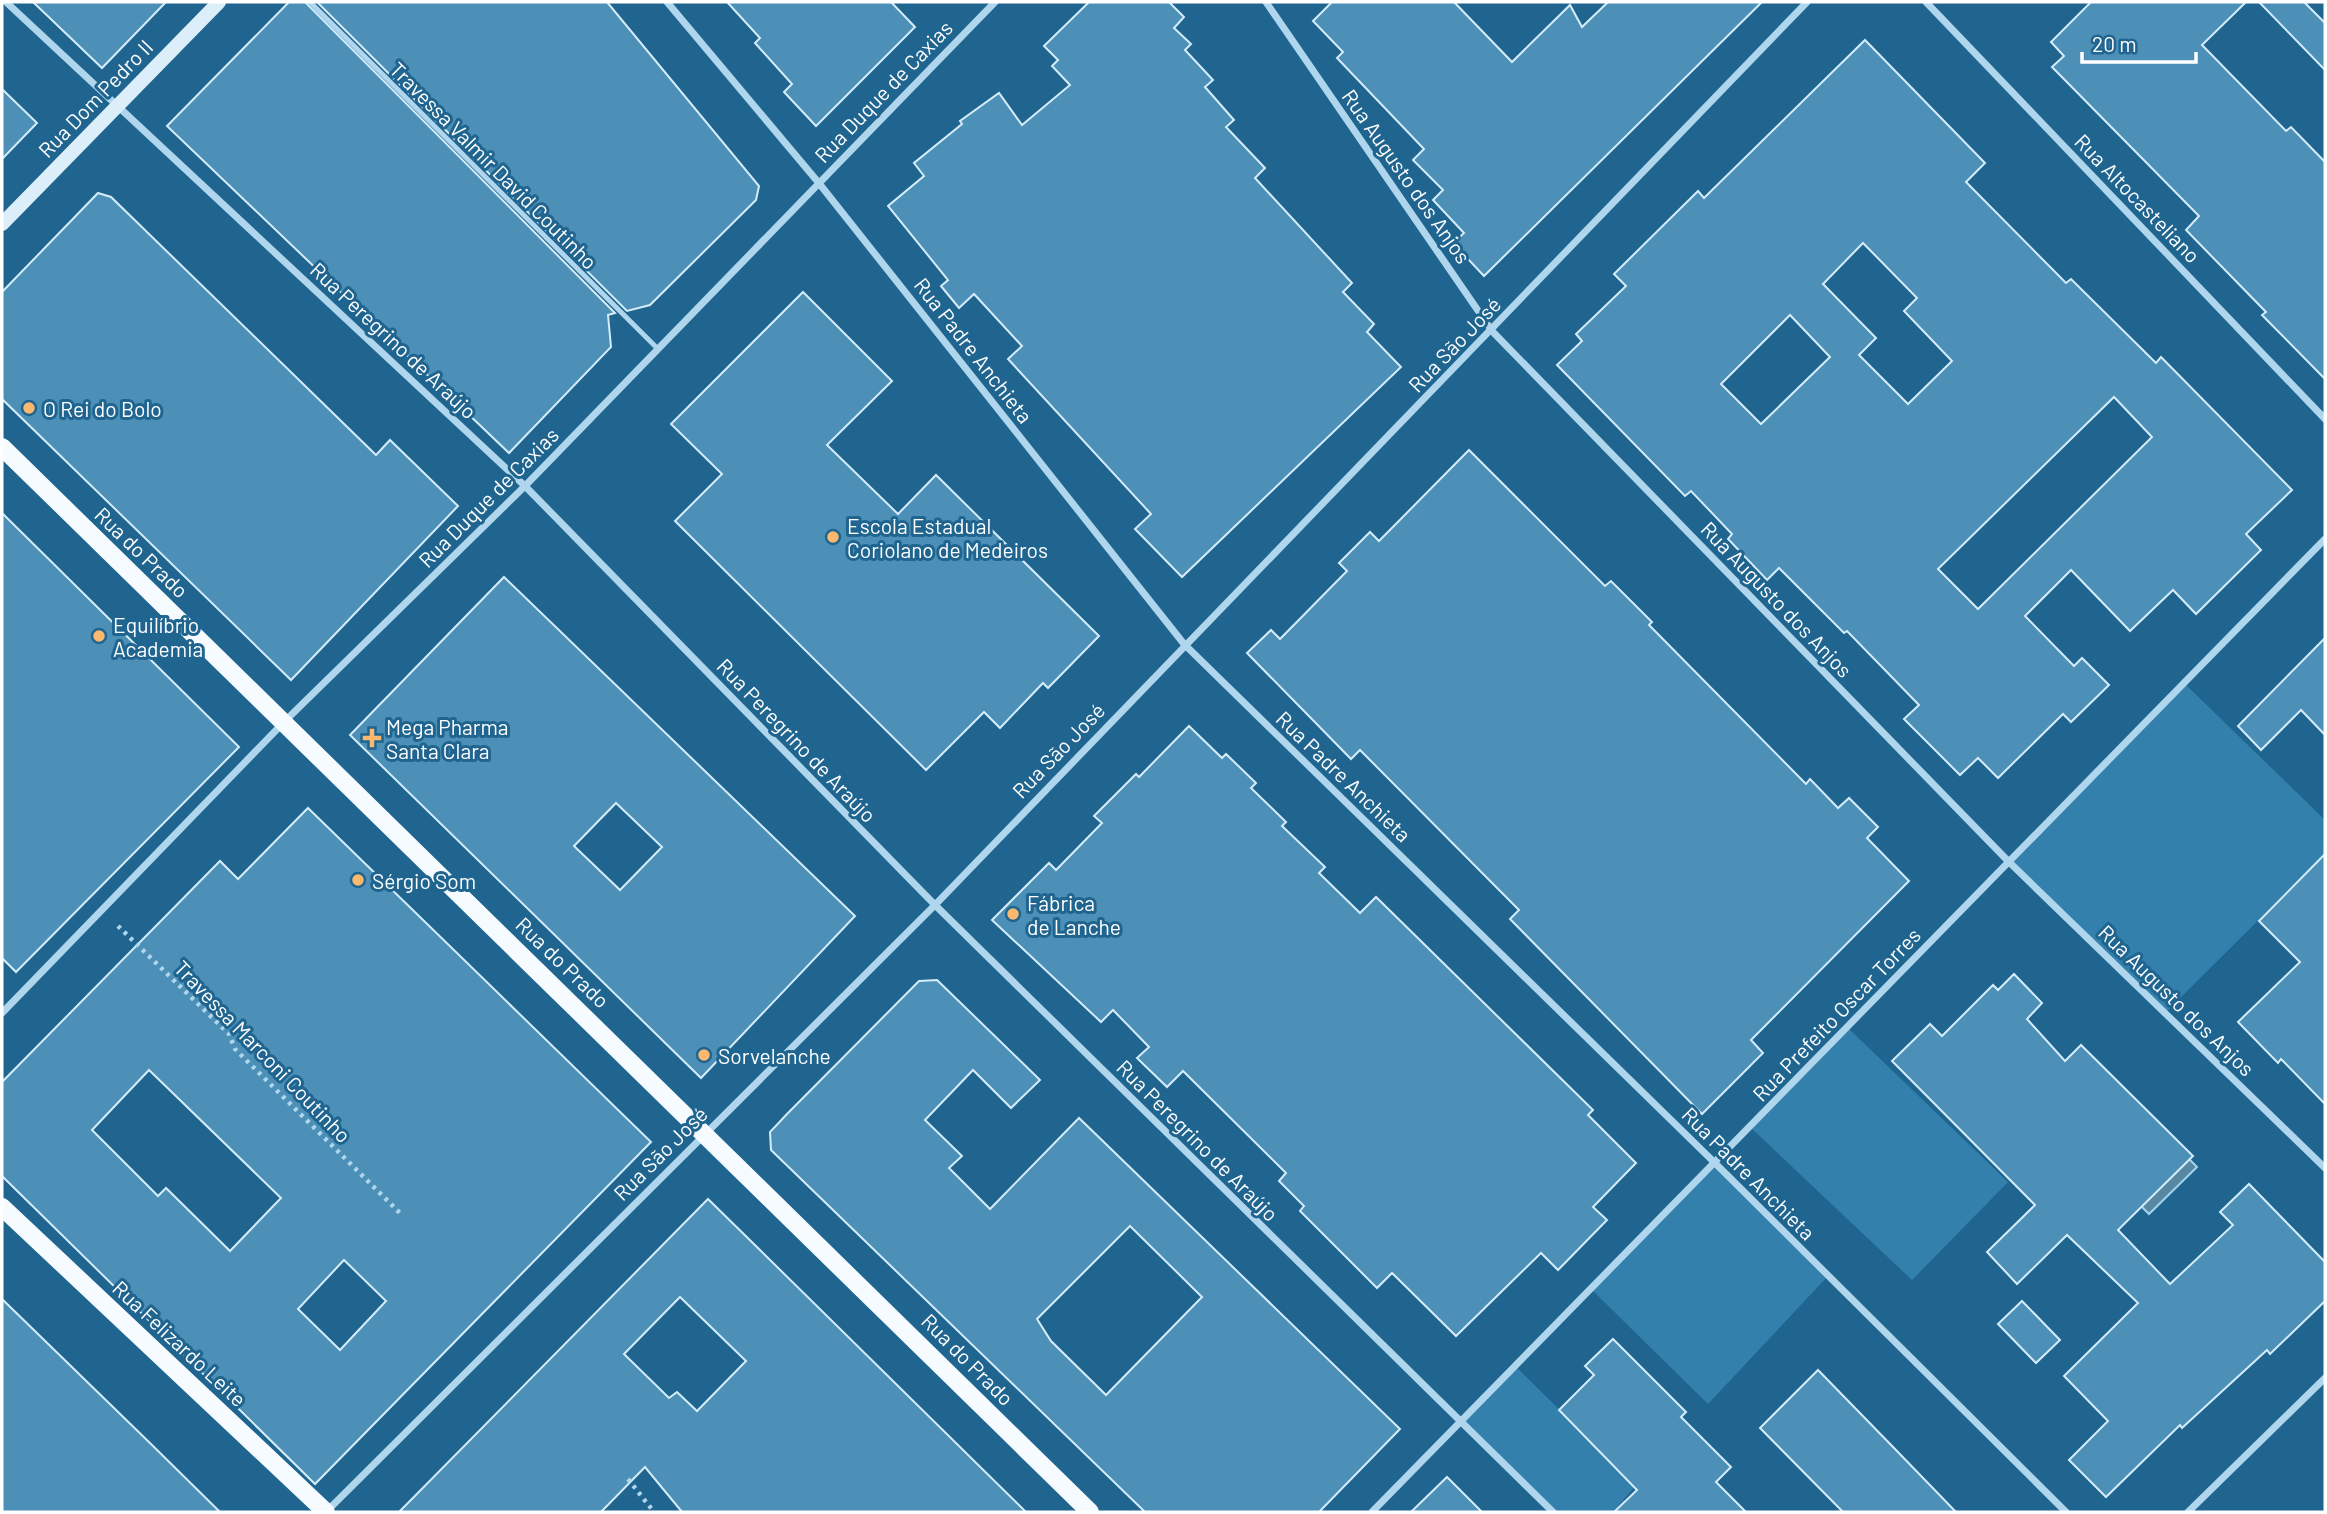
<svg xmlns="http://www.w3.org/2000/svg" width="2327" height="1514" viewBox="0 0 2327 1514" font-family="Barlow,sans-serif">
  <rect width="100%" height="100%" fill="#1f6590"/>
  <!-- green -->
  <g fill="#3380ad">
    <polygon points="2184,683 2325,820 2325,854 2165,1013 2009,862"/>
    <polygon points="1847,1027 2008,1182 1912,1280 1750,1127"/>
    <polygon points="1715,1163 1828,1276 1708,1404 1591,1289"/>
    <polygon points="1515,1366 1636,1485 1613,1512 1553,1512 1460,1423"/>
  </g>
  <!-- water -->
  <polygon fill="#5787a3" stroke="#a3d4ee" stroke-width="2" points="2173,1143 2197,1167 2149,1214 2125,1190"/>
  <!-- building -->
  <g fill="#4c90b8" stroke="#d5ecf9" stroke-width="2" fill-rule="evenodd">
    <polygon points="33,2 166,2 102,68"/>
    <polygon points="289,2 305,2 615,313 608,315 611,347 509,453 167,126"/>
    <polygon points="317,2 607,2 759,186 756,200 650,305 627,311"/>
    <polygon points="727,2 891,2 915,27 816,126 784,92 792,84 755,43 760,38"/>
    <polygon points="1089,2 1169,2 1184,17 1174,28 1191,44 1185,50 1213,80 1205,87 1234,120 1226,127 1265,168 1255,178 1352,283 1343,292 1374,324 1367,332 1401,367 1182,577 1135,529 1151,514 1008,359 1022,346 974,294 959,308 941,286 948,280 888,206 924,176 914,163 962,124 960,121 999,93 1022,125 1070,85 1052,66 1058,60 1044,46"/>
    <polygon points="1332,2 1454,2 1512,62 1570,5 1582,27 1608,2 1762,2 1484,276 1453,243 1464,233 1433,200 1443,190 1413,160 1424,149 1337,58 1343,52 1313,21"/>
    <polygon points="2091,2 2246,2 2202,45 2286,131 2291,127 2325,162 2325,379 2262,315 2266,312 2186,230 2199,216 2052,67 2064,56 2051,42"/>
    <polygon points="2259,2 2304,2 2325,23 2325,70"/>
    <path d="M1865,40L1985,163L1966,182L2066,283L2071,279L2156,363L2161,357L2292,490L2246,534L2261,550L2196,614L2173,590L2130,631L2071,570L2025,616L2074,666L2082,658L2109,685L2071,722L2063,714L1998,778L1978,758L1960,775L1904,719L1919,705L1847,631L1844,633L1779,568L1767,580L1728,539L1732,534L1691,491L1685,496L1557,365L1582,341L1576,334L1626,286L1614,274L1698,191L1704,198ZM1863,243L1917,298L1904,311L1952,361L1908,404L1859,355L1876,338L1823,284ZM1790,315L1830,357L1761,424L1721,384ZM2114,397L2152,437L1978,609L1938,569Z"/>
    <polygon points="2,89 37,123 2,159"/>
    <polygon points="98,193 111,197 376,455 390,440 458,506 291,680 2,399 2,292"/>
    <polygon points="803,292 892,381 827,445 898,514 936,475 1099,636 1048,688 1043,683 1000,728 984,712 926,770 675,521 722,474 671,424"/>
    <polygon points="1469,450 1605,586 1611,581 1652,622 1649,625 1806,784 1810,779 1838,808 1849,798 1878,827 1867,838 1909,881 1751,1040 1763,1053 1702,1114 1510,919 1519,910 1360,750 1351,759 1247,653 1271,630 1280,639 1347,571 1339,563 1370,532 1379,541"/>
    <polygon points="2,513 239,747 16,972 2,958"/>
    <path d="M504,577L855,916L701,1078L350,735ZM616,803L662,847L620,890L574,846Z"/>
    <polygon points="2325,638 2325,735 2301,710 2261,750 2238,726"/>
    <polygon points="1189,726 1222,758 1226,754 1256,783 1251,788 1286,822 1282,826 1325,867 1319,873 1360,913 1376,897 1593,1110 1588,1115 1636,1163 1593,1207 1607,1220 1558,1270 1541,1253 1456,1336 1392,1273 1377,1288 1300,1211 1304,1206 1279,1181 1286,1173 1183,1071 1167,1087 1137,1058 1149,1047 1113,1010 1101,1022 992,920 1049,863 1056,870 1102,823 1094,816 1136,774 1139,777"/>
    <path d="M308,808L651,1142L315,1484L2,1176V1082L220,861L238,879ZM149,1070L281,1198L230,1251L166,1188L158,1196L92,1130ZM344,1260L386,1301L340,1350L298,1309Z"/>
    <polygon points="2325,854 2325,1104 2281,1059 2278,1063 2238,1022 2300,962 2259,921"/>
    <polygon points="2014,974 2042,1003 2027,1019 2065,1061 2081,1045 2193,1156 2118,1230 2170,1284 2233,1225 2220,1212 2249,1184 2325,1262 2325,1301 2270,1354 2267,1350 2182,1428 2180,1425 2106,1497 2069,1460 2108,1421 2064,1376 2138,1303 2067,1235 2017,1284 1987,1252 2035,1205 1892,1061 1930,1024 1942,1036 1993,985 1998,990"/>
    <path d="M937,980L1040,1080L1011,1108L973,1070L925,1120L962,1156L949,1168L990,1209L1079,1118L1400,1429L1319,1512H1145L771,1150L770,1132L787,1114L919,981ZM1130,1226L1202,1297L1106,1395L1051,1341L1037,1319Z"/>
    <path d="M708,1199L764,1254L1026,1512H682L645,1467L601,1512H399ZM680,1297L746,1361L697,1411L677,1392L669,1398L624,1354Z"/>
    <polygon points="2,1299 152,1445 220,1512 2,1512"/>
    <polygon points="2022,1301 2060,1340 2036,1363 1998,1324"/>
    <polygon points="1613,1339 1686,1412 1681,1417 1731,1467 1716,1482 1746,1512 1614,1512 1637,1490 1559,1410 1594,1375 1585,1366"/>
    <polygon points="1818,1370 1895,1449 1956,1512 1843,1512 1760,1428"/>
    <polygon points="1447,1477 1482,1512 1411,1512"/>
  </g>
  <g fill="none" stroke-linecap="round" stroke-linejoin="round">
    <!-- path -->
    <g stroke="#afd6ed" stroke-width="4.5" stroke-dasharray="3.5 5" stroke-linecap="butt">
      <polyline points="118,926 229,1034 235,1049 401,1214"/>
      <polyline points="628,1479 654,1512"/>
    </g>
    <!-- lane -->
    <polyline stroke="#afd6ed" stroke-width="5" points="310,2 657,348"/>
    <!-- street -->
    <g stroke="#afd6ed" stroke-width="7">
      <polyline points="6,2 525,486 935,905 1553,1512"/>
      <polyline points="667,2 818,182 1184,644 1715,1163 2066,1512"/>
      <polyline points="1266,2 1492,331 2009,862 2325,1168"/>
      <polyline points="1926,2 2325,419"/>
      <polyline points="2,1013 284,722 525,486 995,2"/>
      <polyline points="326,1512 935,905 1807,2"/>
      <polyline points="1372,1512 2325,539"/>
      <polyline points="2188,1512 2325,1378"/>
    </g>
    <!-- secondary -->
    <polyline stroke="#dbeefa" stroke-width="14" points="2,224 219,2"/>
    <!-- primary -->
    <g stroke="#f5fbff" stroke-width="18">
      <polyline points="2,447 1090,1512"/>
      <polyline points="2,1207 326,1512"/>
    </g>
  </g>
  <!-- markers -->
  <g fill="#fbb96f" stroke="#1f6590" stroke-width="2.5">
    <circle cx="29" cy="408" r="7"/>
    <circle cx="833" cy="537" r="7"/>
    <circle cx="99" cy="636" r="7"/>
    <path d="M368.5 727.5h7v7h7v7h-7v7h-7v-7h-7v-7h7z"/>
    <circle cx="358" cy="880" r="7"/>
    <circle cx="1013" cy="914" r="7"/>
    <circle cx="704" cy="1055" r="7"/>
  </g>
  <g text-anchor="middle" dominant-baseline="central" stroke-width="6" stroke-linejoin="round" paint-order="stroke">
    <!-- street labels -->
    <g font-size="21" fill="#fff" stroke="#1f6590">
      <text transform="translate(883 91) rotate(-46)">Rua Duque de Caxias</text>
      <text transform="translate(95 98) rotate(-46)">Rua Dom Pedro II</text>
      <text transform="translate(494 165) rotate(45)">Travessa Valmir David Coutinho</text>
      <text transform="translate(1407 176) rotate(55)">Rua Augusto dos Anjos</text>
      <text transform="translate(2138 198) rotate(46)">Rua Altocasteliano</text>
      <text transform="translate(394 340) rotate(43)">Rua Peregrino de Araújo</text>
      <text transform="translate(1454 344) rotate(-46)">Rua São José</text>
      <text transform="translate(974 350) rotate(52)">Rua Padre Anchieta</text>
      <text transform="translate(488 497) rotate(-45)">Rua Duque de Caxias</text>
      <text transform="translate(142 552) rotate(44)">Rua do Prado</text>
      <text transform="translate(1777 599) rotate(46)">Rua Augusto dos Anjos</text>
      <text transform="translate(797 740) rotate(46)">Rua Peregrino de Araújo</text>
      <text transform="translate(1058 750) rotate(-46)">Rua São José</text>
      <text transform="translate(1344 776) rotate(44)">Rua Padre Anchieta</text>
      <text transform="translate(563 962) rotate(44)">Rua do Prado</text>
      <text transform="translate(2177 1000) rotate(44)">Rua Augusto dos Anjos</text>
      <text transform="translate(1836 1014) rotate(-46)">Rua Prefeito Oscar Torres</text>
      <text transform="translate(263 1051) rotate(46)">Travessa Marconi Coutinho</text>
      <text transform="translate(1198 1140) rotate(45)">Rua Peregrino de Araújo</text>
      <text transform="translate(660 1153) rotate(-45)">Rua São José</text>
      <text transform="translate(1749 1173) rotate(45)">Rua Padre Anchieta</text>
      <text transform="translate(180 1343) rotate(43)">Rua Felizardo Leite</text>
      <text transform="translate(968 1359) rotate(45)">Rua do Prado</text>
    </g>
    <!-- poi labels -->
    <g font-size="21" fill="#fff" stroke="#1f6590" text-anchor="start">
      <text x="43" y="408">O Rei do Bolo</text>
      <text x="847" y="525">Escola Estadual<tspan x="847" dy="24">Coriolano de Medeiros</tspan></text>
      <text x="113" y="624">Equilíbrio<tspan x="113" dy="24">Academia</tspan></text>
      <text x="386" y="726">Mega Pharma<tspan x="386" dy="24">Santa Clara</tspan></text>
      <text x="372" y="880">Sérgio Som</text>
      <text x="1027" y="902">Fábrica<tspan x="1027" dy="24">de Lanche</tspan></text>
      <text x="718" y="1055">Sorvelanche</text>
    </g>
  </g>
  <!-- border -->
  <rect width="2327" height="1514" fill="none" stroke="#ffffff" stroke-width="7"/>
  <!-- scale -->
  <path d="M2082 52v10h114v-10" fill="none" stroke="#ffffff" stroke-width="3.5"/>
  <text x="2092" y="52" font-size="21" fill="#ffffff" stroke="#1f6590" stroke-width="5" paint-order="stroke">20 m</text>
</svg>
